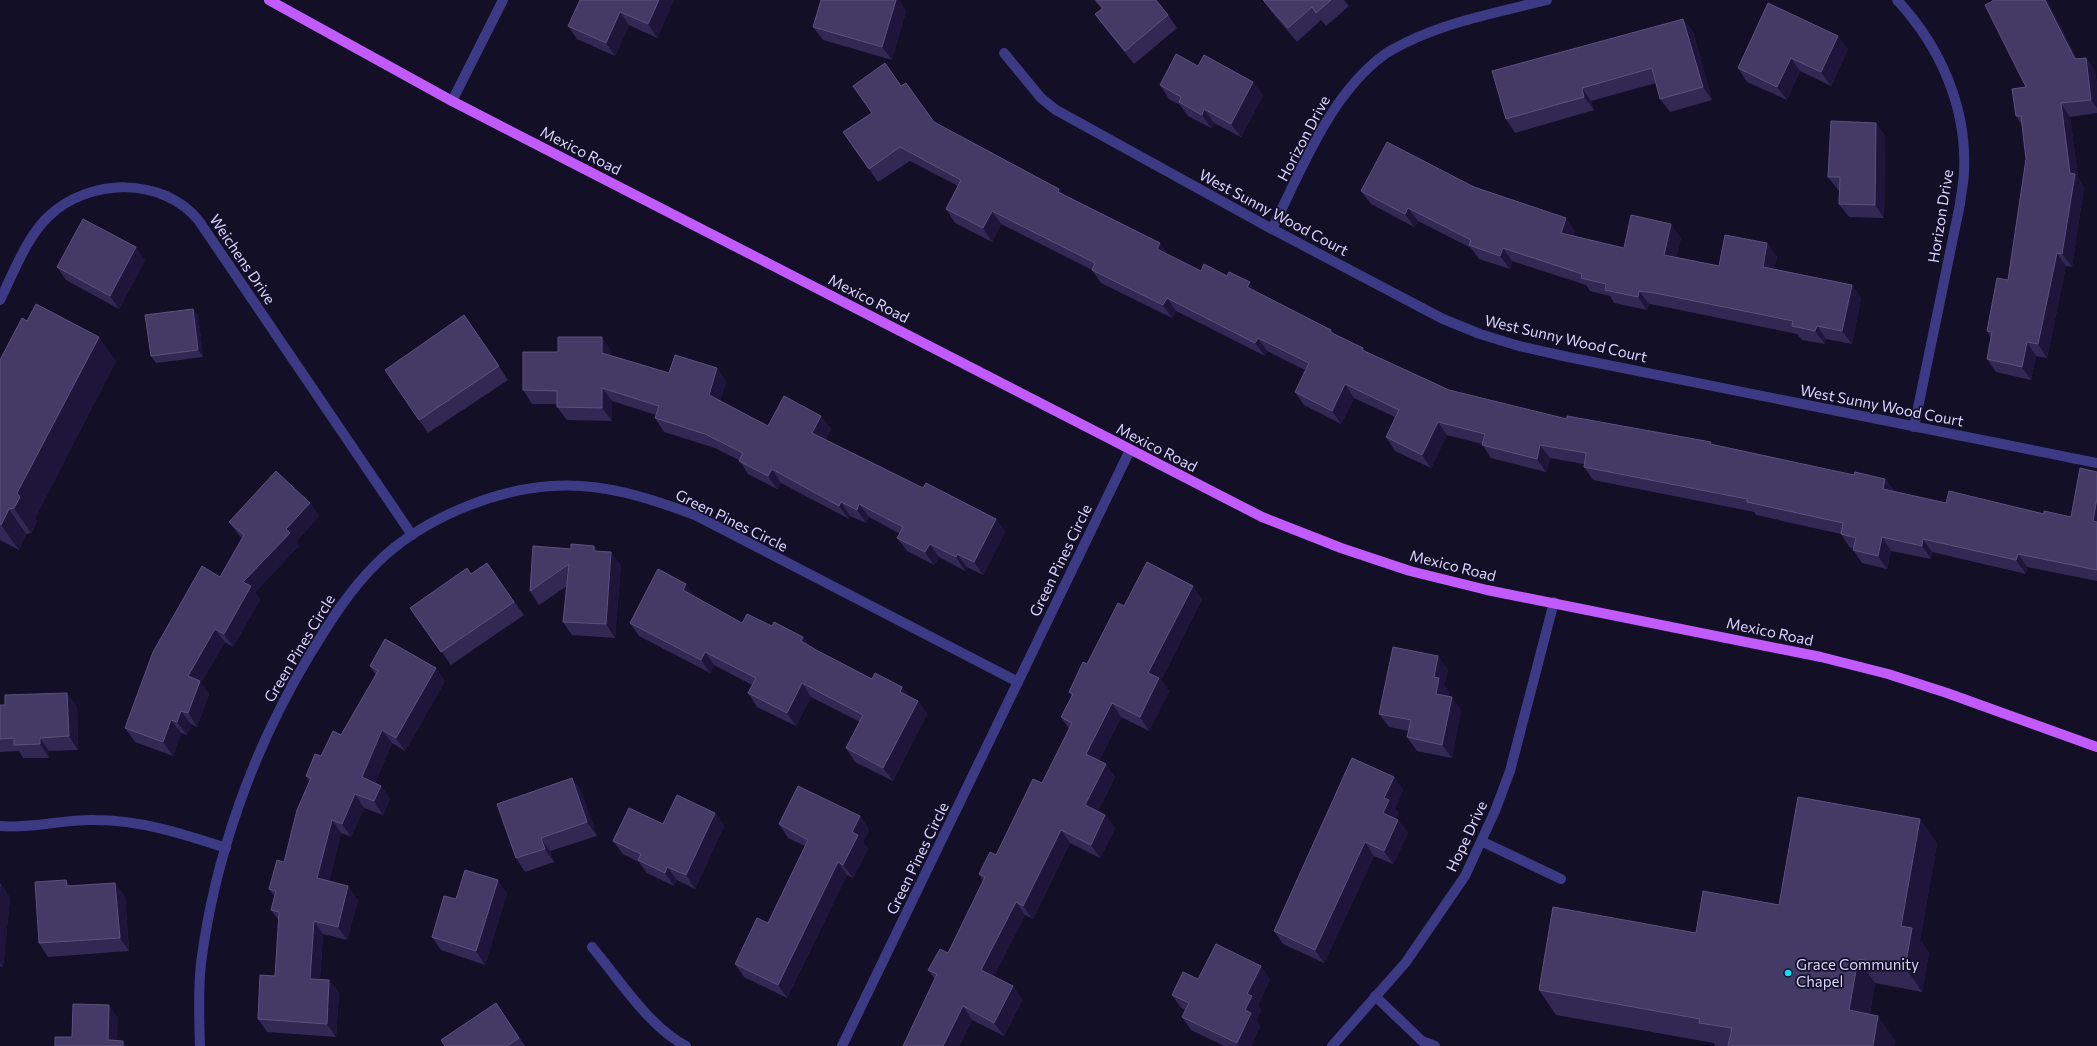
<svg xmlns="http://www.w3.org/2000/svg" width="2097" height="1046" viewBox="0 0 2097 1046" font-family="Commissioner,sans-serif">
  <rect width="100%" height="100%" fill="#130f26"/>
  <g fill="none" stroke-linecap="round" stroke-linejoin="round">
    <!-- lane -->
    <g stroke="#3d3a85" stroke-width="10">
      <polyline points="1481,841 1561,879"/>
      <polyline points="1375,996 1422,1041 1435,1046"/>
    </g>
    <!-- street -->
    <g stroke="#3d3a85" stroke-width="10">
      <path d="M1897,0C1940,46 1967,107 1964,171C1964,182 1961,193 1960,204L1914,427"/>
      <polyline points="1004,53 1041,98 1056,110 1272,229 1443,319 1480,334 1519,346 1568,357 2097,463"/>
      <polyline points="452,101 503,0"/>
      <path d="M1272,229C1301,171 1330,94 1384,55C1390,50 1398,47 1405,43C1450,21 1499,12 1547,0"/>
      <path d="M0,300C13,274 27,236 49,216C89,178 163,176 199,221L412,535"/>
      <path d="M0,826C32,829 63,819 95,820C141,820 183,834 226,848"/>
      <path d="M592,947C619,979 649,1027 686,1046"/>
      <path d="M200,1046C199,1019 198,990 201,963C215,856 253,749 309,656C329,623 350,589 378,562C421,520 492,490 551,486C602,482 649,498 695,515L1018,682"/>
      <polyline points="842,1046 1130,450"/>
      <polyline points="1332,1046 1406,962 1465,876 1495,811 1510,771 1554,602"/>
    </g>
    <!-- primary -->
    <polyline stroke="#c25bff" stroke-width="10" points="269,0 452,101 1262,517 1341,548 1410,571 1487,590 1821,657 1888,674 1947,693 2097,747"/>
  </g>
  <!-- wall -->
  <g fill="#312854">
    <polygon points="580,0 674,0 657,38 629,25 615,56 577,39 568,26"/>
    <polygon points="821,0 899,0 906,11 892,60 823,40 813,27"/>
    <polygon points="1094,0 1156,0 1168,15 1177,28 1134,64 1105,28 1095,14 1102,9"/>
    <polygon points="1263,0 1344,0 1349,6 1326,26 1321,20 1297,42 1270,10"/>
    <polygon points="2047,0 2077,59 2086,58 2095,71 2097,85 2097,113 2070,117 2078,178 2084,187 2072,267 2066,266 2047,358 2036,356 2031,380 1996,372 1987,359 1991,338 1987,331 2008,280 2026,159 2022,125 2016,116 2026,87 1993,1"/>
    <polygon points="1768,3 1848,49 1831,86 1800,71 1787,100 1747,82 1738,68"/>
    <polygon points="1683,19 1693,32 1712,100 1670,112 1660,99 1656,83 1591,101 1594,110 1515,133 1506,119"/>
    <polygon points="1198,66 1263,95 1241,137 1214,123 1211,128 1188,116 1180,105 1169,99 1160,85"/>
    <polygon points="901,86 934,122 1059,189 1063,194 1168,255 1201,271 1257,292 1331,330 1334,334 1363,348 1365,351 1449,390 1567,419 1712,444 1854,475 1885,479 1894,491 1946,503 2071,517 2097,472 2097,581 2027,567 2026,574 1932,552 1931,559 1891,551 1887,569 1862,563 1853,550 1854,548 1850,548 1841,534 1756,515 1754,512 1593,480 1584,467 1584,464 1550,458 1546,472 1491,458 1482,444 1447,435 1431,468 1395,451 1386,437 1395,417 1354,398 1341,424 1304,405 1295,392 1305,370 1267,351 1265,356 1176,311 1172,318 1101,283 1092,270 1001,224 992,242 955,223 946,209 958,186 910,161 878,182 843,132 872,113"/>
    <polygon points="1876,123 1885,136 1884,218 1849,217 1839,204 1840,190 1838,190 1828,177"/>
    <polygon points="1474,187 1575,231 1573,236 1624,248 1681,238 1676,257 1719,266 1767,243 1777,257 1774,269 1852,285 1861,298 1852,344 1826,339 1825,344 1802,340 1797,334 1665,307 1649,304 1647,310 1614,303 1610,296 1590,291 1586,285 1512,261 1510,269 1479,259 1471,248 1418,221 1414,227 1371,204 1361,191"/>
    <polygon points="145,260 119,309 66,280 57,267"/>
    <polygon points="193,309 198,315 203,357 156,363 151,356"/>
    <polygon points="464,315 508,380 428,433 419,420"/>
    <polygon points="611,350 611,355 669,373 717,368 726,382 720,401 768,426 821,416 831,429 825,440 923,488 996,519 1005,532 983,575 967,567 965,571 939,557 934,565 907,551 897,538 900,534 869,517 866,523 850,516 849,519 781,483 777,489 748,474 739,460 715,448 664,432 655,418 656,415 612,401 612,421 567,420 557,407 557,404 532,404 523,390"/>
    <polygon points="0,360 116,361 35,518 37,521 31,533 26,534 19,550 0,540"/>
    <polygon points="310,503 319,516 296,542 299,546 255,592 260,600 233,647 225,642 201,683 209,694 197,727 191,724 187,735 181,733 173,756 135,742 125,728 220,577 242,538 239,535 229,522"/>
    <polygon points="594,546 598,551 621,565 615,638 572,635 563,622 567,586 539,605 530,591 571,549"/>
    <polygon points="487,563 524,615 451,665 410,608 471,574"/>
    <polygon points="1202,599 1161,680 1169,691 1149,731 1121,717 1099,761 1115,777 1098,811 1105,815 1115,828 1100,858 1070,843 1033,919 1025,915 994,976 1013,986 1022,1000 1004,1036 972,1020 959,1046 903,1046 935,979 928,970 948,953 983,881 979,874 996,855 1042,783 1069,729 1061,717 1072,696 1069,692 1124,606"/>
    <polygon points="630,623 742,623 772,626 803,637 809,646 872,679 902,687 909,696 918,701 927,714 893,781 855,762 846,748 860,722 811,697 796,726 757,707 748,693 752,685 714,665 710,673 639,636"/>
    <polygon points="370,666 445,681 405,751 392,743 375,783 381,786 390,799 383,815 364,808 351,837 341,833 329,881 358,900 347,940 323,934 320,979 329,980 339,993 336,1037 267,1032 258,1019 275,976 279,921 271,910 275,897 269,889 284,862 309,781 306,776 321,756 341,735 376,675"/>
    <polygon points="1448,669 1444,685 1449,692 1448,696 1461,710 1452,758 1417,751 1407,737 1409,731 1389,727 1379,714"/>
    <polygon points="0,705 77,706 78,750 49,751 49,758 23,758 19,751 0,752"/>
    <polygon points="1394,777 1403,790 1395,808 1398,813 1396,818 1408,833 1393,864 1374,856 1324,963 1283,944 1274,931"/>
    <polygon points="572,778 581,791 597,836 550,851 554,862 525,872 516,858"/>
    <polygon points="715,813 724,826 695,889 677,880 674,886 647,873 639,862 623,854 613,841 663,824"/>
    <polygon points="860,816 869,830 863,842 868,849 853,878 847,875 787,998 744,977 735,964 768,923 805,846 788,838 779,824"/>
    <polygon points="1920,819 1937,844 1920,940 1929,953 1922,992 1875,983 1870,1014 1895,1040 1894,1046 1715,1046 1714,1043 1556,1015 1539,990 1696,933 1779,905"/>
    <polygon points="0,884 1,884 10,898 3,967 0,966"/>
    <polygon points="70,886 125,896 129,951 48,957 39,943"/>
    <polygon points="507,893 485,965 441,950 432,937 456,899"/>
    <polygon points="1198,979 1270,979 1258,1005 1261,1010 1256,1020 1260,1026 1251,1046 1224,1046 1191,1030 1182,1017 1185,1010 1181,1008 1172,995"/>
    <polygon points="496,1003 525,1046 445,1046"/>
  </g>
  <!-- shaded-wall -->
  <g fill="#1d163a">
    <polygon points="659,0 674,0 657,38 648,24"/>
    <polygon points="896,0 899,0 906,11 892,60 882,47"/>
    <polygon points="2045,0 2047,0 2084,73 2075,59"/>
    <polygon points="620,12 629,25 615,56 606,43"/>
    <polygon points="1683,19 1693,32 1712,100 1703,87"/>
    <polygon points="1838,36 1848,49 1831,86 1821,72"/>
    <polygon points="1791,58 1800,71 1787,100 1777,87"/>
    <polygon points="2086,58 2095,71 2097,85 2097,108 2091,100"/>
    <polygon points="1253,82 1263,95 1241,137 1231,124"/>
    <polygon points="1582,88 1591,101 1594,110 1584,97"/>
    <polygon points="2061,103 2070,117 2078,178 2084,187 2072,267 2062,254 2070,173"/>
    <polygon points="1204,109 1214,123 1211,128 1202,115"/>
    <polygon points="1876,123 1885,136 1884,218 1875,205"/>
    <polygon points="1059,189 1069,202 1058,192"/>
    <polygon points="1408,208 1418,221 1414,227 1405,214"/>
    <polygon points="992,211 1001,224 992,242 983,228"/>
    <polygon points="1566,218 1575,231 1570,246 1561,233"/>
    <polygon points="1671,224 1681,238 1674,268 1664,255"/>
    <polygon points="1160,243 1169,256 1157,249"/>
    <polygon points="1767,243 1777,257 1772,280 1763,267"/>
    <polygon points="136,247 145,260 119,309 110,296"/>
    <polygon points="1503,248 1512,261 1510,269 1500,256"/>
    <polygon points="2057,253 2066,266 2047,358 2038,344"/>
    <polygon points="1250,282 1259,296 1247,287"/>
    <polygon points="1852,285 1861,298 1852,344 1842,331"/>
    <polygon points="1639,291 1649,304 1647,310 1638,297"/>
    <polygon points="1167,298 1176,311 1172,318 1163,305"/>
    <polygon points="193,309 198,315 203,357 198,350"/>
    <polygon points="1817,326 1826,339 1825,344 1815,331"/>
    <polygon points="99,337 116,361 35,518 37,521 31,533 14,508 17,493"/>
    <polygon points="602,337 611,350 611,366 602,353"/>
    <polygon points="1258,338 1267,351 1265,356 1255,343"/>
    <polygon points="2027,342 2036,356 2031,380 2022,367"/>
    <polygon points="717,368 726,382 718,408 709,395"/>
    <polygon points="1345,384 1354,398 1341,424 1332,411"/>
    <polygon points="602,388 612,401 612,421 602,408"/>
    <polygon points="821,416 831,429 821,447 812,433"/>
    <polygon points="1438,422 1447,435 1431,468 1422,455"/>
    <polygon points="1540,445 1550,458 1546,472 1537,459"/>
    <polygon points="772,469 781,483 777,489 768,476"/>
    <polygon points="1885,479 1894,492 1883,489"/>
    <polygon points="2097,498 2097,526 2093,521"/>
    <polygon points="841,502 850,516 849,519 839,506"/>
    <polygon points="310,503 319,516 296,542 299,546 255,592 260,600 233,647 224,634 243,582 286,529"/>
    <polygon points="859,504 869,517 866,523 857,510"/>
    <polygon points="9,509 26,534 19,550 1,525"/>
    <polygon points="996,519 1005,532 983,575 974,562"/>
    <polygon points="1882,537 1891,551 1887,569 1878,556"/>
    <polygon points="1923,539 1932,552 1931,559 1922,546"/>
    <polygon points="930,544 939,557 934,565 925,552"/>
    <polygon points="594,546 604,559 594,551"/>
    <polygon points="611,552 621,565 615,638 606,624"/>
    <polygon points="957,554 967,567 965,571 956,557"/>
    <polygon points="2018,554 2027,567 2026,574 2016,560"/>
    <polygon points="686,584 696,597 683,590"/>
    <polygon points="1193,586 1202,599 1161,680 1169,691 1149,731 1140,717 1148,673"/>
    <polygon points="215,629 225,642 201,683 209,694 197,727 188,713 188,676"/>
    <polygon points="803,637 812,650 801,641"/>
    <polygon points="705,652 714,665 710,673 701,660"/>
    <polygon points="1438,656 1448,669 1444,685 1449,692 1446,707 1436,694 1434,677"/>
    <polygon points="436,668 445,681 405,751 396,738"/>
    <polygon points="802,683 811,697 796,726 787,713"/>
    <polygon points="902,687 912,700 900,692"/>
    <polygon points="67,693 77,706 78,750 69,736"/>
    <polygon points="1452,697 1461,710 1452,758 1442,745"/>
    <polygon points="918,701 927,714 893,781 883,768"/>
    <polygon points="1112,703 1121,717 1096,768 1086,754"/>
    <polygon points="181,711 191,724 187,735 177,722"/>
    <polygon points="171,720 181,733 173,756 163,742"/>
    <polygon points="382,730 392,743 372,790 362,777"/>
    <polygon points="40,738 49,751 49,758 40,744"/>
    <polygon points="1106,764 1115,777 1095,818 1085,805"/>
    <polygon points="1394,777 1403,790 1395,808 1398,813 1392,826 1383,813 1384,798"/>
    <polygon points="572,778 581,791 597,836 587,822"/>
    <polygon points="381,786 390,799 383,815 374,801"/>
    <polygon points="355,794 364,808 351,837 342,824"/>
    <polygon points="715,813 724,826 695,889 686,875"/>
    <polygon points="1105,815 1115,828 1100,858 1091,845"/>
    <polygon points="860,816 869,830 863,842 868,849 853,878 843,865 852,832"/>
    <polygon points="1920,819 1937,844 1920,940 1929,953 1922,992 1905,967 1901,926"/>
    <polygon points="332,820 341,833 326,892 317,878"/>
    <polygon points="1398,820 1408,833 1393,864 1384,851"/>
    <polygon points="1061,830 1070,843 1033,919 1023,906"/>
    <polygon points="541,838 550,851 554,862 545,849"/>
    <polygon points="1365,842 1374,856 1324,963 1315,950"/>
    <polygon points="838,862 847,875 787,998 778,985"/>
    <polygon points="667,867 677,880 674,886 665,873"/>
    <polygon points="66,880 76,894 67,886"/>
    <polygon points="498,880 507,893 485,965 476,951"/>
    <polygon points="115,883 125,896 129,951 120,938"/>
    <polygon points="1,884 10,898 3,967 0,963 0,892"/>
    <polygon points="348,886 358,900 347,940 338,927"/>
    <polygon points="1016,902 1025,915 991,983 981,970"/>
    <polygon points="314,921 323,934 319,992 310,979"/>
    <polygon points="1858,959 1875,983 1866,1035 1849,1010"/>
    <polygon points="1261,966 1270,979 1258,1005 1261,1010 1256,1020 1260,1026 1251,1046 1239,1046 1237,1043 1245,1010 1247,994"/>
    <polygon points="329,980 339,993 336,1037 327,1024"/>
    <polygon points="1013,986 1022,1000 1004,1036 994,1023"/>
    <polygon points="109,1005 118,1018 117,1046 108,1040"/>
    <polygon points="963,1006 972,1020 959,1046 943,1046"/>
    <polygon points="1878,1016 1895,1040 1894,1046 1873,1046"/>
    <polygon points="123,1041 127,1046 123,1046"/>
  </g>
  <!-- building -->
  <g fill="#433a66" stroke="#5a527e">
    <polygon points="580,0 659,0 648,24 620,12 606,43 568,26"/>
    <polygon points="821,0 896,0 882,47 813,27"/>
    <polygon points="1096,0 1156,0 1168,15 1125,51 1095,14 1103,8"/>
    <polygon points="1263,0 1331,0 1316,13 1312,7 1288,28"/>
    <polygon points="1993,0 2045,0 2075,59 2086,58 2091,100 2061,103 2070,173 2075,174 2062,254 2057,253 2038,344 2027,342 2022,367 1987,359 1992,332 1987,331 1997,278 2008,280 2026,159 2021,116 2016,116 2012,89 2026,87 1985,5 1993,1"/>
    <polygon points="1768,3 1838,36 1821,72 1791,58 1777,87 1738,68"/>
    <polygon points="1683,19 1703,87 1660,99 1652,68 1582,88 1584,97 1506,119 1492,71"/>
    <polygon points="1176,54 1198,66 1204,55 1253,82 1231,124 1204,109 1202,115 1179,102 1181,97 1160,85"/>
    <polygon points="885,63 901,86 906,83 934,122 1059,189 1058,192 1160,243 1157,249 1201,271 1204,264 1227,276 1229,272 1250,282 1247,287 1331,330 1330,332 1363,348 1362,350 1449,390 1567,419 1567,416 1711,442 1710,444 1854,475 1855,472 1885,479 1883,489 1946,503 1949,491 2044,514 2044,511 2071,517 2080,468 2097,472 2097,498 2093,521 2097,522 2097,570 2018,554 2016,560 1923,539 1922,546 1882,537 1878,556 1853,550 1856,538 1841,534 1843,523 1747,502 1747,499 1584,467 1586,453 1540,445 1537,459 1482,445 1485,434 1438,422 1422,455 1386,437 1399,410 1345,384 1332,411 1295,392 1309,363 1258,338 1255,343 1167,298 1163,305 1092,270 1095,263 992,211 983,228 946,209 961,180 900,147 869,169 843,132 872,113 853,86"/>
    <polygon points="1831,121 1876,123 1875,205 1839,204 1840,177 1828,177"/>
    <polygon points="1387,142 1474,187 1566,218 1561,233 1624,248 1631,215 1671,224 1664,255 1719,266 1725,235 1767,243 1763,267 1852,285 1842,331 1817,326 1815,331 1792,326 1793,321 1655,293 1639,291 1638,297 1605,290 1606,284 1581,278 1582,274 1503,248 1500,256 1469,245 1471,240 1408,208 1405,214 1361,191"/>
    <polygon points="83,219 136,247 110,296 57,267"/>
    <polygon points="36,304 99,337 17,493 20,497 14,508 9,509 1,525 0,524 0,360 22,318 27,321"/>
    <polygon points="193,309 198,350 151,356 145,315"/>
    <polygon points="464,315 499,366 419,420 385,370"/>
    <polygon points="558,337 602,337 602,353 669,373 675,355 717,368 709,395 768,426 784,396 821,416 812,433 923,488 926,483 996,519 974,562 957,554 956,557 930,544 925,552 897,538 903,527 859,504 857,510 841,502 839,506 772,469 768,476 739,461 743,453 705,434 655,418 659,406 602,388 602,408 557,407 557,391 523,390 523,352 558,352"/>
    <polygon points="276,471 310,503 286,529 290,533 243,582 251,586 224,634 215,629 188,676 200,681 188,713 181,711 177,722 171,720 163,742 125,728 153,652 202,566 220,577 244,535 229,522"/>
    <polygon points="571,544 594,546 594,551 611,552 606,624 563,622 569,564 530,591 533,546 571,549"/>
    <polygon points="1147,562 1193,586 1148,673 1159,678 1140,717 1112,703 1086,754 1106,764 1085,805 1105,815 1091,845 1061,830 1023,906 1016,902 981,970 1013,986 994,1023 963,1006 943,1046 903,1046 937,974 928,970 940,949 948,953 985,877 979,874 990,852 996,855 1033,779 1042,783 1072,723 1061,717 1073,694 1069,692 1083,662 1087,664 1118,603 1124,606"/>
    <polygon points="487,563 514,602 441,652 410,608 467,568 471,574"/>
    <polygon points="658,569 686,584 683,590 742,623 747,614 772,626 774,622 803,637 801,641 818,651 872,679 875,673 902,687 900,692 918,701 883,768 846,748 863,715 802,683 787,713 748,693 756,678 705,652 701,660 630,623"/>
    <polygon points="385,639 436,668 396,738 382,730 362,777 381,786 374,801 355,794 342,824 332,820 317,878 348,886 338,927 314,921 310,979 329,980 327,1024 258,1019 260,975 275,976 279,912 271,910 276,891 269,889 277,860 284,862 297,810 311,778 306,776 315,754 321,756 333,731 341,735 378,671 370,666"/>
    <polygon points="1393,647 1438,656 1434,677 1439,678 1436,694 1452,697 1442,745 1407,737 1411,720 1379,714"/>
    <polygon points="67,693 69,736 40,738 40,744 14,745 14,738 0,739 0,705 5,705 5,695"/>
    <polygon points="1352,758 1394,777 1384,798 1389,800 1383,813 1398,820 1384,851 1365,842 1315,950 1274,931"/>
    <polygon points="572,778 587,822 541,838 545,849 516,858 497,804"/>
    <polygon points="798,786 860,816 852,832 858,835 843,865 838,862 778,985 735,964 757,918 768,923 808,840 779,824"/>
    <polygon points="677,795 715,813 686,875 667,867 665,873 638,860 641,854 613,841 629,808 663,824"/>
    <polygon points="1798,797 1920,819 1901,926 1912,928 1905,967 1858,959 1849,1010 1878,1016 1873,1046 1728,1046 1732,1028 1699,1023 1700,1019 1539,990 1553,907 1696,933 1703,891 1779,905"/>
    <polygon points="465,870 498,880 476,951 432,937 444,896 456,899"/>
    <polygon points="66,880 67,886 115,883 120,938 39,943 35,882"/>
    <polygon points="1216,944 1261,966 1247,994 1252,996 1245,1010 1251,1013 1237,1043 1182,1017 1189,1003 1172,995 1183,972 1198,979"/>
    <polygon points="496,1003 519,1038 507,1046 445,1046 441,1040"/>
    <polygon points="73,1004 109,1005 108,1040 123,1041 123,1046 55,1046 55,1037 72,1037"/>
  </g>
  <!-- markers -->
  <circle fill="#00e5ff" stroke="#130f26" stroke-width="1.5" cx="1788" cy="973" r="4"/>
  <g text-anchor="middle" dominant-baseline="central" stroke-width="3.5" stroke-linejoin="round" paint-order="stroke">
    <!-- street labels -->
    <g font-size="15" fill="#d9d4ff" stroke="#130f26">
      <text transform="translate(1303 138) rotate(-62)">Horizon Drive</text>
      <text transform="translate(581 150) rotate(27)">Mexico Road</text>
      <text transform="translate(1274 212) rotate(28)">West Sunny Wood Court</text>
      <text transform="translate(1940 216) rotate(-81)">Horizon Drive</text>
      <text transform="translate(243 259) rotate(56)">Weichens Drive</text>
      <text transform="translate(869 298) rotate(27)">Mexico Road</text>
      <text transform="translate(1566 338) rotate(13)">West Sunny Wood Court</text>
      <text transform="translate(1882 405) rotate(11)">West Sunny Wood Court</text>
      <text transform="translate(1157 447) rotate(27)">Mexico Road</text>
      <text transform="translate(732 520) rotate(26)">Green Pines Circle</text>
      <text transform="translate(1060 560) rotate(-64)">Green Pines Circle</text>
      <text transform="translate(1453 565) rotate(14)">Mexico Road</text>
      <text transform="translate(1770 631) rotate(12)">Mexico Road</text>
      <text transform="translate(299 648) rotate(-59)">Green Pines Circle</text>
      <text transform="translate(1466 836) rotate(-65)">Hope Drive</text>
      <text transform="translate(917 858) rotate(-64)">Green Pines Circle</text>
    </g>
    <!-- poi labels -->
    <g font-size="15" fill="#d9d4ff" stroke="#130f26" text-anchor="start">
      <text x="1796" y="964">Grace Community<tspan x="1796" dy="17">Chapel</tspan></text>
    </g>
  </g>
</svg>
